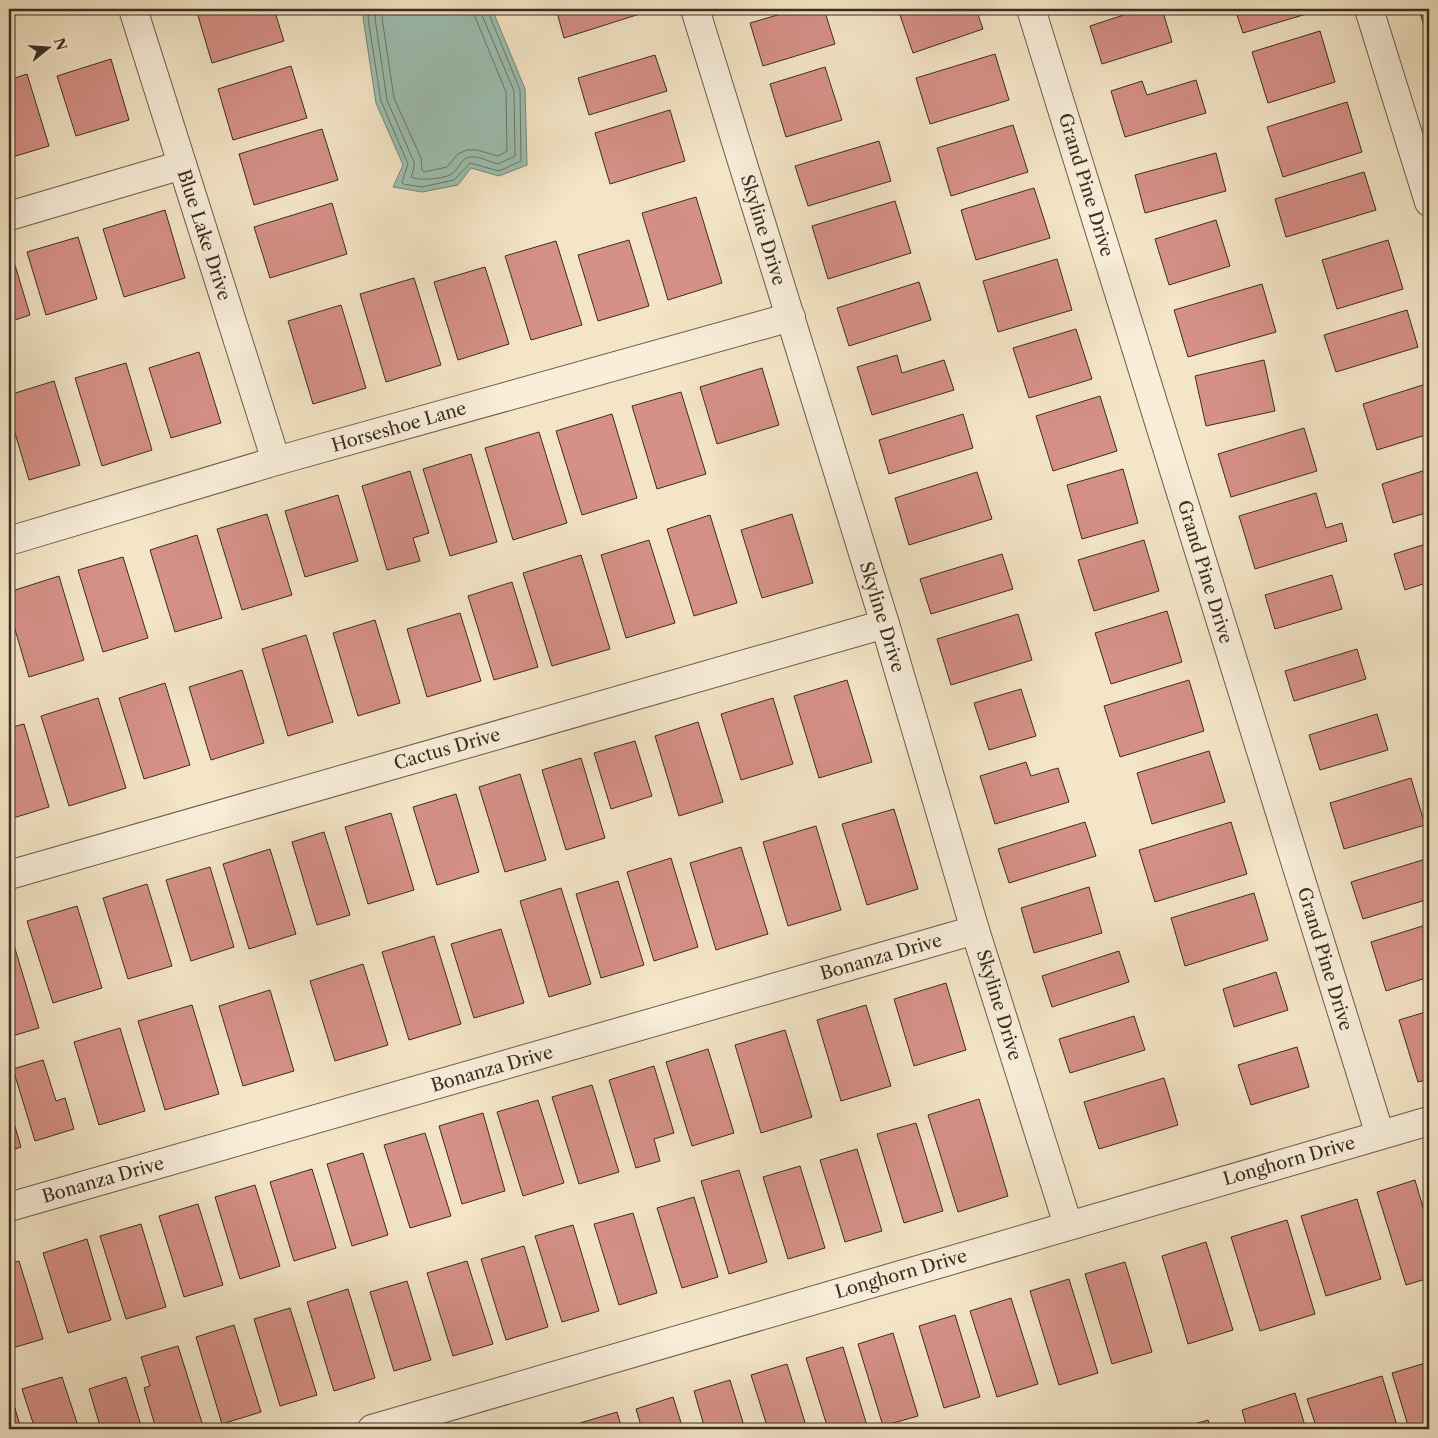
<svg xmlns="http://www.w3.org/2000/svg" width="1438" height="1438" viewBox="0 0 1438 1438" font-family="'Libre Caslon Text',serif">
  <rect width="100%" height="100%" fill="#f4e5c6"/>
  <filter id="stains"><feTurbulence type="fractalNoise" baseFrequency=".004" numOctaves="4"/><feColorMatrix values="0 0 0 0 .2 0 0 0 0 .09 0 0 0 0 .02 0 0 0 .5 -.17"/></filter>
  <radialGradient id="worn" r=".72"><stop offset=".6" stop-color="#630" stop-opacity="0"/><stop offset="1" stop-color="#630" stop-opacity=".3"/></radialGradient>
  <!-- water -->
  <polygon fill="#9cbfb1" stroke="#768577" points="365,9 492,9 525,89 527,165 499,176 471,168 458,185 422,192 393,187 403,165 376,103 363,17"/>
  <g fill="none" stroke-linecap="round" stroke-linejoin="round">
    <!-- shore -->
    <g stroke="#6c7669" stroke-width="1">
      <polyline points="370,9 368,18 381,101 408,164 402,182 403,184 422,187 454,180 470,163 499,171 521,161 520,90 487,9"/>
      <path d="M376,9L375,18L387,100L414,162V168L411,177C419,181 441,179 450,175C459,171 460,157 471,157C479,156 490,162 498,164L515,156L514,91L482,15L481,9"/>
      <polyline points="384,9 382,18 394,98 421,158 422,170 424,172 447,167 458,154 467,150 477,150 498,156 507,151 506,92 475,17 474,9"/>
    </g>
  </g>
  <!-- building -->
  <g fill="#d59087" stroke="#3c2d21">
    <polygon points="196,9 274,9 284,41 212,63"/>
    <polygon points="556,9 645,9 646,12 564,38"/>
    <polygon points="798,9 824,9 835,44 763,66 750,23"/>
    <polygon points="898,9 976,9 983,29 913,53"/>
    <polygon points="1142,9 1162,9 1172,42 1102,64 1090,26"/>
    <polygon points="1235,9 1312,9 1313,12 1243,33"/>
    <polygon points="1419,9 1429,9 1429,43"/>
    <polygon points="1320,31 1335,82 1268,103 1252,52"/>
    <polygon points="995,54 1009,100 930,124 916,78"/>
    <polygon points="655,55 667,91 589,115 578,78"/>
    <polygon points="111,59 129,120 76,136 57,76"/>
    <polygon points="291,66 307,118 233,140 218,89"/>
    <polygon points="825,67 842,120 786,137 770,84"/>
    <polygon points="27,74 49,146 9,158 9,80"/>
    <polygon points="1196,80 1206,113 1125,137 1111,91 1142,81 1147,95"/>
    <polygon points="1347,102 1362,152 1283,177 1267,127"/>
    <polygon points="670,110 685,161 610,184 595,133"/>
    <polygon points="1013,125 1028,172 951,196 937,148"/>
    <polygon points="322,129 338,180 254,205 239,154"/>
    <polygon points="879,141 891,181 808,206 795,166"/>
    <polygon points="1216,153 1226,191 1145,213 1135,175"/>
    <polygon points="1364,172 1376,210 1286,237 1275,199"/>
    <polygon points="1034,188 1050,238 976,260 961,210"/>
    <polygon points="696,197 722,283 668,300 642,213"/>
    <polygon points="895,201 911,253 828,279 812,226"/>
    <polygon points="332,203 347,254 270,278 254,227"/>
    <polygon points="165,210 185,278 124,297 103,229"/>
    <polygon points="1216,220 1230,266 1169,285 1155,239"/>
    <polygon points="78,237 97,299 46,315 27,252"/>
    <polygon points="629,240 649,306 598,321 578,255"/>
    <polygon points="1388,240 1403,289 1337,309 1322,260"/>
    <polygon points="556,241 582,325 531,340 505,256"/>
    <polygon points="9,252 11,252 30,315 9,322"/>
    <polygon points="1057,259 1072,310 998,332 983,281"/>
    <polygon points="485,267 509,344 458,360 434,282"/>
    <polygon points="414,278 441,365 386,382 360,294"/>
    <polygon points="919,282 931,320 849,346 837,308"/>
    <polygon points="1262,284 1276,332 1188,357 1174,310"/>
    <polygon points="341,305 366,388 313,404 288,321"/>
    <polygon points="1407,310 1418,347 1336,372 1324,335"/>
    <polygon points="1076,329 1092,379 1029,398 1013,348"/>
    <polygon points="199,352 221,423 171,438 149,368"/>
    <polygon points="897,355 902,373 944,360 954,390 872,415 857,367"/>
    <polygon points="1264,360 1275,411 1206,426 1195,376"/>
    <polygon points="126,363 152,450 102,466 75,378"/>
    <polygon points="762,368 779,425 717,444 700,387"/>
    <polygon points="54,381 80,465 29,480 9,413 9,395"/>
    <polygon points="1429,383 1429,434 1377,450 1363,404"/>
    <polygon points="681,392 706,474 657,489 632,406"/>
    <polygon points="1100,396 1117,451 1053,471 1036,416"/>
    <polygon points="612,414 637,498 582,515 556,431"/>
    <polygon points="963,414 973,448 889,474 879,440"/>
    <polygon points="1304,428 1317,471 1231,497 1218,454"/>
    <polygon points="539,432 567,523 513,540 485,448"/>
    <polygon points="471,454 497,542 450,556 423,469"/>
    <polygon points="1123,469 1138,523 1082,539 1067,485"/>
    <polygon points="1429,469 1429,512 1393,523 1382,484"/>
    <polygon points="410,471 429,533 413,538 420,561 387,570 362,486"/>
    <polygon points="977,472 992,519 909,545 895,498"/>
    <polygon points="1316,493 1326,528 1342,523 1347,541 1255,569 1239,516"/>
    <polygon points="338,495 358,561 305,577 285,511"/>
    <polygon points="267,514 292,595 242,610 217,529"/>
    <polygon points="792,514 813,583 762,598 741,530"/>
    <polygon points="710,515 737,603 694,616 667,529"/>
    <polygon points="197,535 222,618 175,632 150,550"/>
    <polygon points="649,540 675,623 626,638 601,555"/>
    <polygon points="1144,540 1159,591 1094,611 1078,560"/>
    <polygon points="1429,543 1429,582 1405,590 1394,554"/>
    <polygon points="1002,554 1013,589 931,614 920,579"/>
    <polygon points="581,555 610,649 552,666 523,573"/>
    <polygon points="123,557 148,638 103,652 78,570"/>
    <polygon points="1332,575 1342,609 1275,629 1265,595"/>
    <polygon points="59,576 84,660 29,677 9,609 9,592"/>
    <polygon points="512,582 538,667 494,680 468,596"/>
    <polygon points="1167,611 1182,662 1111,684 1095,633"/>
    <polygon points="460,613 481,681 427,697 407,629"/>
    <polygon points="1018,614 1032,660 951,685 937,639"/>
    <polygon points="375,620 400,703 358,716 333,633"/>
    <polygon points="306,635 333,722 288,736 262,649"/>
    <polygon points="1357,649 1366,679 1294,701 1285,671"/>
    <polygon points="242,670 264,743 211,760 189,687"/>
    <polygon points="847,680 872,762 819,778 794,696"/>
    <polygon points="1189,680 1204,731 1120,757 1104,706"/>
    <polygon points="165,683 190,765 144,779 119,698"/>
    <polygon points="1021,689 1036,736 989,750 974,703"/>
    <polygon points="98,698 126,788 69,806 41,716"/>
    <polygon points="773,698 793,764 741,780 721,714"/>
    <polygon points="1377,714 1388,750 1320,770 1309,735"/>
    <polygon points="698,722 723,802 679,816 655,736"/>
    <polygon points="24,724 49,807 10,819 9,728"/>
    <polygon points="635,741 652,796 611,809 594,753"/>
    <polygon points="1209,751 1225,802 1152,824 1137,773"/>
    <polygon points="581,758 605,838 566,850 542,770"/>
    <polygon points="1026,762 1031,776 1058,768 1069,802 995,824 980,776"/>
    <polygon points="520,774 546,860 505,872 479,787"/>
    <polygon points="1411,778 1425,825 1344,849 1330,803"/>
    <polygon points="456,794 479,872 437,885 413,807"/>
    <polygon points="894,809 918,889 867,905 842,824"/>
    <polygon points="391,813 414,890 368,904 345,827"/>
    <polygon points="1085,822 1096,856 1009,883 998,849"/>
    <polygon points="1231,822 1247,874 1155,902 1139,850"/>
    <polygon points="816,826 841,910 788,926 763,842"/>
    <polygon points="324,832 350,915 317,925 292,842"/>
    <polygon points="741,847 768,934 716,950 690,863"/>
    <polygon points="270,849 296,934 249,949 223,864"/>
    <polygon points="671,858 698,947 654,961 627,872"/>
    <polygon points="1429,858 1429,899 1363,919 1351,882"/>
    <polygon points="210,867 234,947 191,961 166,880"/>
    <polygon points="618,881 644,965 601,978 576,894"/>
    <polygon points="147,884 172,966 128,979 103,898"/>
    <polygon points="1089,887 1102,933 1034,953 1021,908"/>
    <polygon points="561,888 591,984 549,997 520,901"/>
    <polygon points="1254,893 1268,940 1185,966 1171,918"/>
    <polygon points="77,906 102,988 53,1003 27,921"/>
    <polygon points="1429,924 1429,977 1386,991 1371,942"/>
    <polygon points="9,929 39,1028 9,1037"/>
    <polygon points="501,929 524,1003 474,1018 451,944"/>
    <polygon points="434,936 461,1024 409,1040 382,952"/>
    <polygon points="1119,951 1129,982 1052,1007 1042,976"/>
    <polygon points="363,964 388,1045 335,1061 310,981"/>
    <polygon points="1276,972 1288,1010 1234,1027 1223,989"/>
    <polygon points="946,983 966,1050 914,1066 894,999"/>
    <polygon points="270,990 294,1071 243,1086 219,1006"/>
    <polygon points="192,1005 219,1094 165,1110 138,1021"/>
    <polygon points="866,1005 891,1086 841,1101 817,1020"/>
    <polygon points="1429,1011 1429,1079 1418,1082 1399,1020"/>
    <polygon points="1134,1016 1145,1050 1070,1073 1059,1039"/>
    <polygon points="120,1028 145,1111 99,1125 74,1042"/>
    <polygon points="785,1030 812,1117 761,1133 735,1045"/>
    <polygon points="1297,1047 1309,1087 1251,1105 1238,1065"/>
    <polygon points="708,1049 734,1133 692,1146 666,1062"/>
    <polygon points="43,1060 56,1101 65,1098 74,1129 35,1141 13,1069"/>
    <polygon points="654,1066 674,1133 654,1139 660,1161 636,1168 609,1080"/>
    <polygon points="1164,1078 1178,1125 1099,1149 1084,1102"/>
    <polygon points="592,1085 619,1172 579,1184 552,1097"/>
    <polygon points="979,1099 1008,1196 958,1212 928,1115"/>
    <polygon points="538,1100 564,1183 523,1196 497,1112"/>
    <polygon points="9,1106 21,1147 9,1151"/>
    <polygon points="483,1113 505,1191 462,1204 439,1126"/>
    <polygon points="916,1123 943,1211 904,1223 877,1134"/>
    <polygon points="425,1133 451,1216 410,1228 384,1145"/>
    <polygon points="857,1149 882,1231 845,1242 820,1160"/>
    <polygon points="363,1153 388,1235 352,1246 327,1164"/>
    <polygon points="800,1166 825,1248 788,1259 763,1177"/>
    <polygon points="312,1169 336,1248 294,1261 270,1182"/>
    <polygon points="739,1170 767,1262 729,1274 701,1181"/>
    <polygon points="1415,1180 1429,1228 1429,1278 1406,1285 1377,1192"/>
    <polygon points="255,1185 280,1266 240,1279 215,1197"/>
    <polygon points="694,1197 718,1277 682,1288 657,1208"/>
    <polygon points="1357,1199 1381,1279 1326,1296 1301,1216"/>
    <polygon points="198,1204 223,1285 184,1297 159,1216"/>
    <polygon points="633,1213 657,1293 619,1305 594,1224"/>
    <polygon points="1287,1220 1315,1314 1260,1331 1231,1237"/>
    <polygon points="141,1224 166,1307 126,1319 100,1236"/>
    <polygon points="573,1225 599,1311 562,1322 535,1236"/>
    <polygon points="87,1239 111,1320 68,1333 43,1253"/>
    <polygon points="1206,1242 1233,1330 1188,1344 1162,1256"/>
    <polygon points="524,1246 548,1327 506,1340 481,1259"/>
    <polygon points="19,1261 43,1339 9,1349 9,1264"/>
    <polygon points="467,1261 493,1344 453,1356 427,1273"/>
    <polygon points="1125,1262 1152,1352 1112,1364 1085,1274"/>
    <polygon points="1069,1279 1098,1373 1059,1385 1030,1291"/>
    <polygon points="407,1281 431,1360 394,1371 370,1292"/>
    <polygon points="348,1289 375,1378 334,1391 307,1302"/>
    <polygon points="1011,1298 1038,1384 997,1397 970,1311"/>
    <polygon points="290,1308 317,1395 280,1406 254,1319"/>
    <polygon points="955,1315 980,1397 944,1408 919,1326"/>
    <polygon points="234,1325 261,1412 222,1424 196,1337"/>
    <polygon points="893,1333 918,1416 883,1426 858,1344"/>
    <polygon points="178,1346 204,1429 156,1429 144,1388 150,1386 141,1357"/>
    <polygon points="843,1347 868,1429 828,1429 806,1358"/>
    <polygon points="1429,1362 1429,1428 1409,1429 1392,1373"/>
    <polygon points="787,1364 807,1429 768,1429 751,1375"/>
    <polygon points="1382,1376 1398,1429 1317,1429 1307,1399"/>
    <polygon points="62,1377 79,1429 35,1429 22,1389"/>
    <polygon points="126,1377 142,1429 101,1429 89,1389"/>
    <polygon points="730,1380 745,1429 705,1429 694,1391"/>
    <polygon points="1295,1393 1306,1429 1234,1429 1246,1425 1242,1410"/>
    <polygon points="673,1397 683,1429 642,1429 636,1409"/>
    <polygon points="9,1398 12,1398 21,1429 9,1429"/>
    <polygon points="617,1412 622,1429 582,1429 580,1423"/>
    <polygon points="1208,1420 1211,1429 1177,1429"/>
  </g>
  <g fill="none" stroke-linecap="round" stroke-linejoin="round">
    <!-- minor casing -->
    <g stroke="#6a5b4a" stroke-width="30">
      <g id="minor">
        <polyline points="133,9 276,461"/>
        <polyline points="695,9 885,624 975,930 1068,1225"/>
        <polyline points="1031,9 1380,1135"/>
        <polyline points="1369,9 1429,202"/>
        <polyline points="9,216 182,165"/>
        <polyline points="9,541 276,461 791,317"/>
        <polyline points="9,875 885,624"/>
        <polyline points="9,1207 975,930"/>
        <polyline points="372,1429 1429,1121"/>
      </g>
    </g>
    <!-- minor -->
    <use href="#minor" stroke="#f8eeda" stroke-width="28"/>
  </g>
  <g text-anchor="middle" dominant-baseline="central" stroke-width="4" stroke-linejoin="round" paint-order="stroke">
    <!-- street labels -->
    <g font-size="18" fill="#3c2d21" stroke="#f8eeda">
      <text transform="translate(1086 185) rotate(73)">Grand Pine Drive</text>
      <text transform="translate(763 230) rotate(73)">Skyline Drive</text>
      <text transform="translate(204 235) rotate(72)">Blue Lake Drive</text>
      <text transform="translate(399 427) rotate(-16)">Horseshoe Lane</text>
      <text transform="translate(1205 572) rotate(73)">Grand Pine Drive</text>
      <text transform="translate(882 617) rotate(73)">Skyline Drive</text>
      <text transform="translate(447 749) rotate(-16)">Cactus Drive</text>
      <text transform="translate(881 957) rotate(-16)">Bonanza Drive</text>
      <text transform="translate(1325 959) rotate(73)">Grand Pine Drive</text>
      <text transform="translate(999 1005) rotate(73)">Skyline Drive</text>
      <text transform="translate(492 1069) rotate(-16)">Bonanza Drive</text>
      <text transform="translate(1289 1161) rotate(-16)">Longhorn Drive</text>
      <text transform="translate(103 1180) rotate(-16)">Bonanza Drive</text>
      <text transform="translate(901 1274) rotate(-16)">Longhorn Drive</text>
    </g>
  </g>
  <!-- margin -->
  <rect width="1438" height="1438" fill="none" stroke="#f4e5c6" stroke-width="30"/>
  <rect x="10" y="10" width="1418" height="1418" fill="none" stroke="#3c2d21" stroke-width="2.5"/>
  <rect x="15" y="15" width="1408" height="1408" fill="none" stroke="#3c2d21"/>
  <!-- north arrow -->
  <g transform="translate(48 48) rotate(73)" stroke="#f8eeda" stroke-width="4" paint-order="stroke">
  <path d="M0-4L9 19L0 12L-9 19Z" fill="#3c2d21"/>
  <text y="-8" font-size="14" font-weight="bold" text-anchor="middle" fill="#3c2d21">N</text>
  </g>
  <rect width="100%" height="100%" filter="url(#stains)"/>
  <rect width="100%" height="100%" fill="url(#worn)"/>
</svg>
